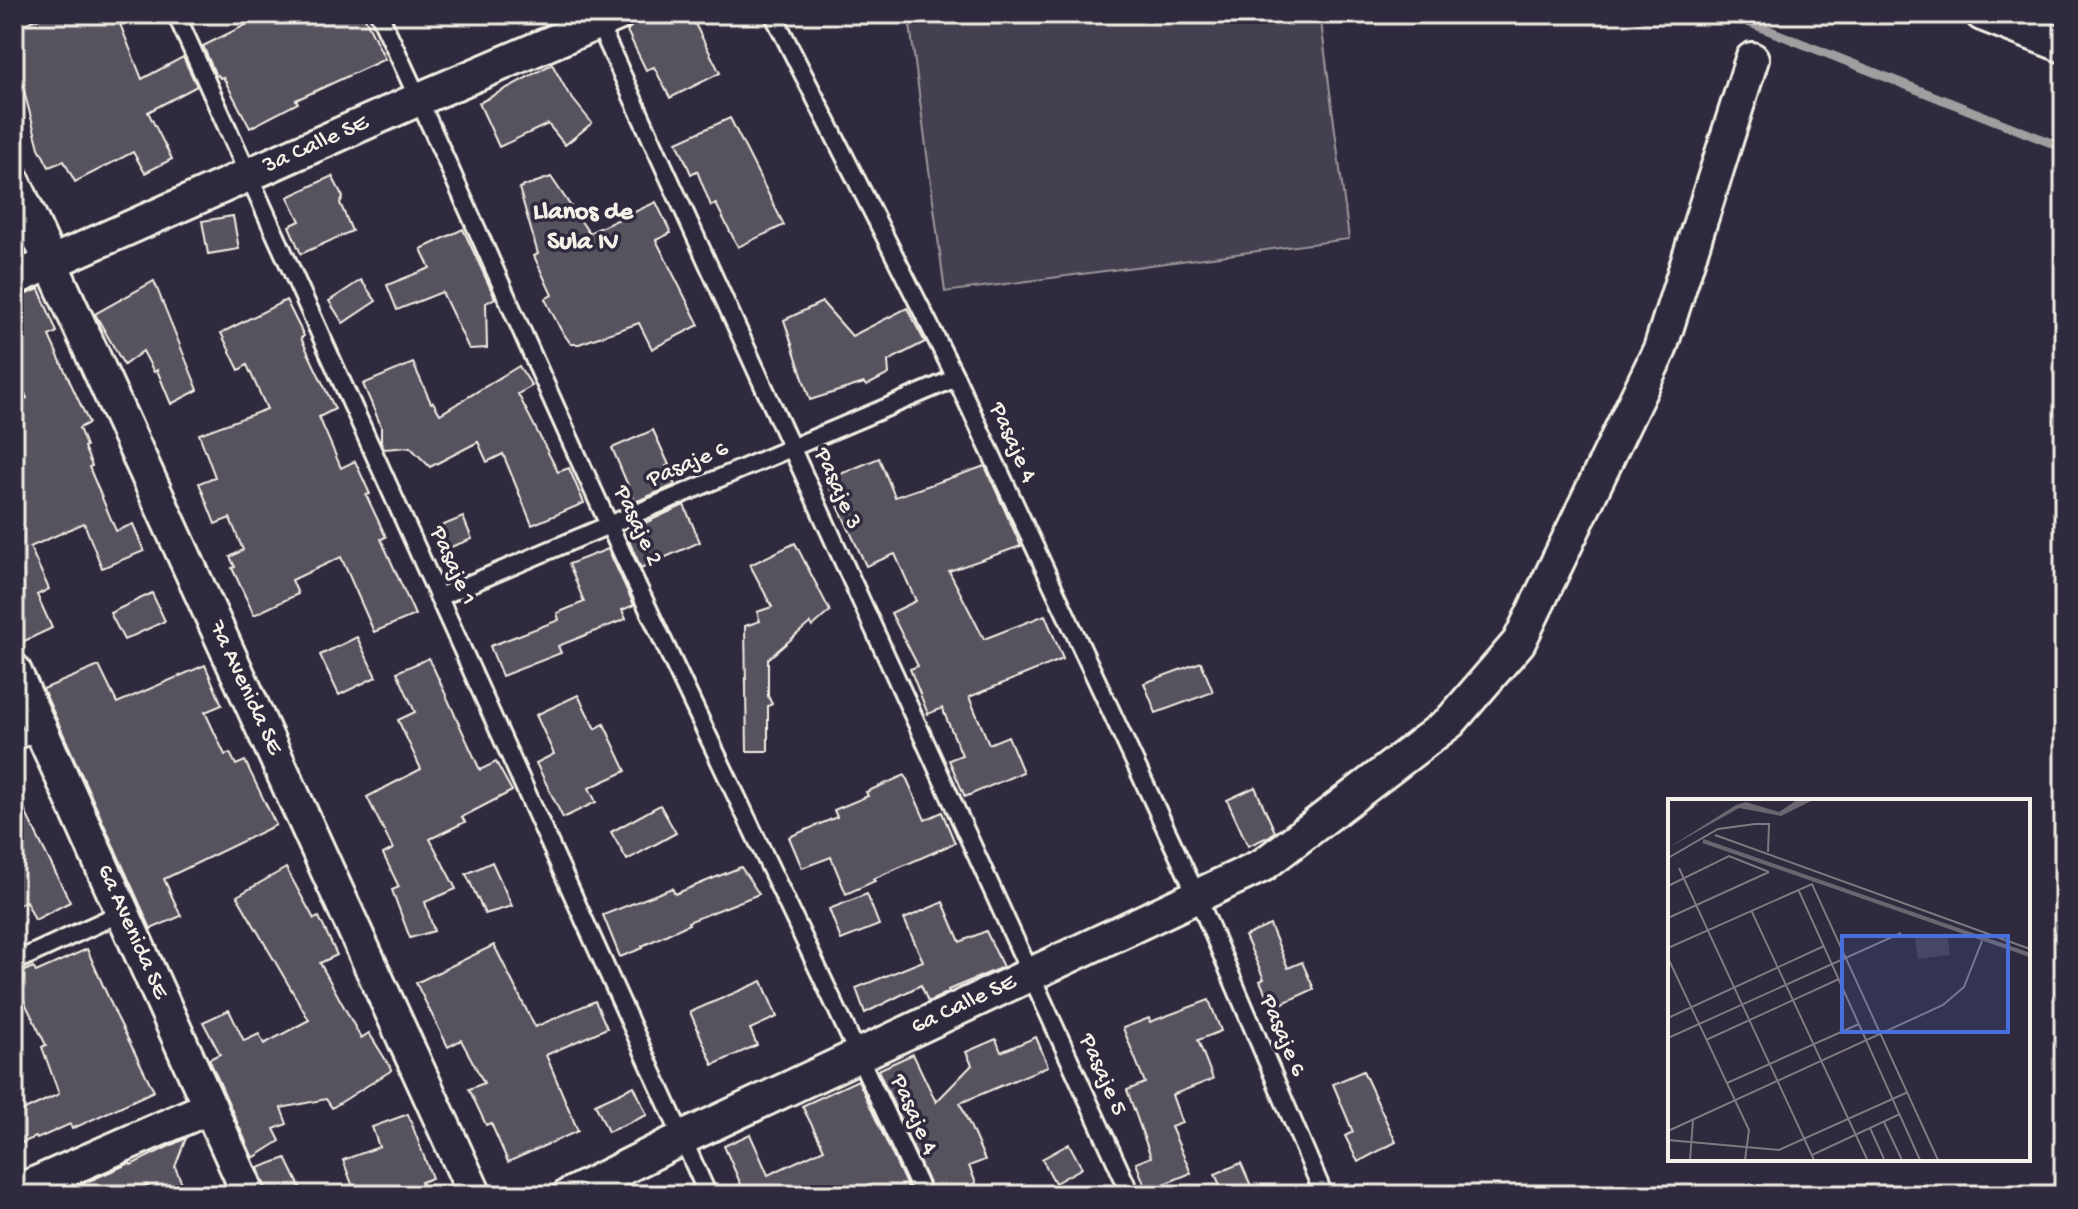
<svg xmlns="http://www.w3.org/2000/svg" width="2078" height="1209" viewBox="0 0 2078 1209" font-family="'Gochi Hand',sans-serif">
  <rect width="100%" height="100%" fill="#2f2a3d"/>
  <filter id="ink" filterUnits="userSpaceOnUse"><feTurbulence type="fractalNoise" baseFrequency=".0125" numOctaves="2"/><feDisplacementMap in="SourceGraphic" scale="16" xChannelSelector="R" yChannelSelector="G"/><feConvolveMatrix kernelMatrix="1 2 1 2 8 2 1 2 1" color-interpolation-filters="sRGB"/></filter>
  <g filter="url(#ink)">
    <!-- green -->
    <polygon fill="#454050" stroke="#9c989c" stroke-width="2" points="928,14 1320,14 1349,239 945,292 909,17"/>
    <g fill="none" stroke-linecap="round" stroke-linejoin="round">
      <!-- stream -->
      <polyline stroke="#a19ea0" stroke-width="9" points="1728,14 2064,148"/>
    </g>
    <!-- building -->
    <g fill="#56525f" stroke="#f4f1e8" stroke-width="2">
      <polygon points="49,14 116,14 142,79 183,57 197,86 148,112 172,159 145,173 133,152 75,182 64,161 49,167 39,148 14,53 14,28"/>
      <polygon points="268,14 363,14 385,59 296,100 298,103 250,128 223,77 220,78 218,75 216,76 203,46"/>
      <polygon points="651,14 690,14 720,73 670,98 654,67 646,70 627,31 635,22"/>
      <polygon points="552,64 568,93 592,123 565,145 548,124 499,147 479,103"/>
      <polygon points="730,118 784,225 738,247 716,204 711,206 697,171 691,174 677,142"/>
      <polygon points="332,176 343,197 340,203 352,231 301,254 289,226 300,221 288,197"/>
      <polygon points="551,177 589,233 656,202 671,233 656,240 699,325 652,349 639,323 579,344 571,344 561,330 545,299 552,295 534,256 538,254 519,188"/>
      <polygon points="233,216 239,249 208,254 202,221"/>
      <polygon points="463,229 495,298 486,303 487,348 469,349 442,292 397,310 387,285 430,268 421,249"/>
      <polygon points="361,280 376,301 343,323 329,301"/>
      <polygon points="154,281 198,390 171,404 157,370 154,372 143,351 124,365 95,314"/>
      <polygon points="39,289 57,332 49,336 89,423 79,428 86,446 84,447 92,466 89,467 116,531 133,524 144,551 102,568 84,523 30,547 49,589 37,595 52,628 14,646 14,404 27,398 14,370 14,299"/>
      <polygon points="286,300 304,336 301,338 335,409 319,417 341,468 355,461 370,494 366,495 386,537 381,539 415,615 374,632 341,557 292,580 298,594 254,615 232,568 235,567 230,557 243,550 230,518 215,524 199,483 215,477 199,434 267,409 247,365 239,370 221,333"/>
      <polygon points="822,302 852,336 907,308 925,342 888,361 889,374 866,386 864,383 810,400 784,320"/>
      <polygon points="413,363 431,403 433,402 440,414 519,366 532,386 518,394 558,472 569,468 584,503 532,525 503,454 487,462 478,442 430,467 410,447 384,449 381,443 381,426 363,384"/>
      <polygon points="653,430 669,465 666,466 675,485 635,502 612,448"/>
      <polygon points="879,458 895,497 985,466 1021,546 949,571 984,639 1045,615 1063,659 969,697 989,744 1008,736 1023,772 965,797 949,760 962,755 942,708 928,714 910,669 918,666 891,613 916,601 895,554 866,566 826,480"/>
      <polygon points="684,505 700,542 641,568 629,541 640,536 636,527"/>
      <polygon points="463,517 472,539 443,550 434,529"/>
      <polygon points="795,543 830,611 812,627 810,623 768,659 768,696 772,704 768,706 768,751 747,751 745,626 760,621 757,612 772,607 750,565"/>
      <polygon points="608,549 634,605 622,610 626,619 558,646 561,653 502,676 490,646 559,620 557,613 584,602 569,564"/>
      <polygon points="152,593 165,621 124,640 110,613"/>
      <polygon points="357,637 376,677 339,695 320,655"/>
      <polygon points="429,658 480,770 496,762 512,791 462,817 465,822 430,839 456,889 425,902 434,931 410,938 392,890 399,887 383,854 393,849 367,797 421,769 398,720 415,712 397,672"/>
      <polygon points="1201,662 1213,692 1156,713 1144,683"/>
      <polygon points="205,665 222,705 205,712 225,755 230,753 236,765 245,761 276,825 164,879 181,916 151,929 43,689 99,666 117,703"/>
      <polygon points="578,695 595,729 604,724 626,771 589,788 596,802 563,818 536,763 554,754 536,715"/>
      <polygon points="905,775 925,820 942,812 955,843 873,879 875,881 846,894 831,857 802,868 789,837 837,817 834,810 868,796 866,792"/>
      <polygon points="1255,787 1275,832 1268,837 1248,846 1227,800"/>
      <polygon points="14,789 70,902 35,920 26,901 14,907"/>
      <polygon points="660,805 676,833 627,860 611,832"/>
      <polygon points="492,862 512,906 485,914 466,874"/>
      <polygon points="741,867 759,894 688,922 689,924 642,946 643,948 620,957 603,915 672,888 675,894"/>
      <polygon points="286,868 314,919 319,917 337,955 320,963 361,1038 369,1033 392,1070 332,1108 326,1099 281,1108 287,1124 274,1129 280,1141 253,1158 209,1059 220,1054 203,1022 229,1010 244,1041 259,1034 264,1044 309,1020 237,896"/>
      <polygon points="867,894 879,925 841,940 829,909"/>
      <polygon points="943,902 960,942 986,931 1003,967 948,990 949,992 928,1002 921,985 865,1013 856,988 923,961 904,919"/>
      <polygon points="1270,925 1288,968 1302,962 1314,989 1272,1008 1260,981 1264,979 1245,936"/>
      <polygon points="494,945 535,1027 595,1001 607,1028 546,1055 578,1131 508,1162 491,1123 486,1125 469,1089 484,1083 461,1040 448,1047 416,983"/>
      <polygon points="87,949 116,1015 154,1091 72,1129 70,1124 37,1139 36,1137 14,1146 14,1115 59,1094 42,1047 46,1045 14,981 14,976 33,967 36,972"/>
      <polygon points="762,981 777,1017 750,1029 757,1045 713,1065 690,1012"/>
      <polygon points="1209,1000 1221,1031 1198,1040 1213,1079 1172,1095 1182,1123 1171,1127 1191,1173 1147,1191 1136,1163 1151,1157 1127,1090 1145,1083 1123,1028 1149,1018 1150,1022"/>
      <polygon points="1036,1037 1048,1066 960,1103 985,1160 969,1166 976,1183 946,1195 934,1195 878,1070 913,1054 936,1102 972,1065 966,1052 996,1039 1001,1052"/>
      <polygon points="1363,1071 1396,1142 1358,1162 1345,1136 1353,1132 1333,1084"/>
      <polygon points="858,1080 911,1195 724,1195 742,1187 724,1146 750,1134 768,1175 824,1149 802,1106"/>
      <polygon points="634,1086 647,1115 608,1132 595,1104"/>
      <polygon points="408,1114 432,1178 421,1182 426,1195 356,1195 343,1160 379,1147 372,1127"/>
      <polygon points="186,1138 175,1167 187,1195 152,1195 147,1185 126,1195 57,1195 130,1163 131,1165"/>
      <polygon points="1069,1144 1082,1168 1055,1183 1042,1159"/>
      <polygon points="286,1158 304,1195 268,1195 258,1168"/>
      <polygon points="1241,1163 1255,1195 1224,1195 1215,1174"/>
    </g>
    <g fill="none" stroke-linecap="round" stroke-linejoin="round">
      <!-- lane casing -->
      <g stroke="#f4f1e8" stroke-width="22">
        <g id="lane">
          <polyline points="176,14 708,1195"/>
          <path d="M379,14C459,183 531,357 610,527C713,750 821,971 923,1195"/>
          <polyline points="773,14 956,378 1197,896 1324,1195"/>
          <polyline points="599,24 1131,1195"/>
          <polyline points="439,597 956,378"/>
          <polyline points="14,742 41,730"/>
          <polyline points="14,962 123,912"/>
        </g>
      </g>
      <!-- street casing -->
      <g stroke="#f4f1e8" stroke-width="38">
        <g id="street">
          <polyline points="1982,14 2064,46"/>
          <polyline points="14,182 475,1195"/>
          <polyline points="14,279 419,99 618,14"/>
          <polyline points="14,670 249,1195"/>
          <polyline points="14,1193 210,1107"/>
          <polyline points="569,1195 683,1138 1263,865 1450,722 1519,642 1660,349 1752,59"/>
        </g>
      </g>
      <!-- lane -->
      <use href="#lane" stroke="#2f2a3d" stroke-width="16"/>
      <!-- street -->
      <use href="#street" stroke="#2f2a3d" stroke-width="32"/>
    </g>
  </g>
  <g text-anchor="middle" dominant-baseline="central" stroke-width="7" stroke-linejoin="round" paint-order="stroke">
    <!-- street labels -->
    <g font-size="24" fill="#f4f1e8" stroke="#2f2a3d">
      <text transform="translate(316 145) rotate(-24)">3a Calle SE</text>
      <text transform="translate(1012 443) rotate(66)">Pasaje 4</text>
      <text transform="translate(688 465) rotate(-23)">Pasaje 6</text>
      <text transform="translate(837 489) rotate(66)">Pasaje 3</text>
      <text transform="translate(637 526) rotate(65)">Pasaje 2</text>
      <text transform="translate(452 566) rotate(66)">Pasaje 1</text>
      <text transform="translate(245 688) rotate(65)">7a Avenida SE</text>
      <text transform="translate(132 932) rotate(66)">6a Avenida SE</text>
      <text transform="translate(964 1005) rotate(-25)">6a Calle SE</text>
      <text transform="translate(1282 1036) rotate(67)">Pasaje 6</text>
      <text transform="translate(1102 1075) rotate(66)">Pasaje 5</text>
      <text transform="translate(913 1115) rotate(66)">Pasaje 4</text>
    </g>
    <!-- neighbourhood labels -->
    <g font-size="26" font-weight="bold" fill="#f4f1e8" stroke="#2f2a3d">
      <text x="583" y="213">Llanos de<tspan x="583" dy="30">Sula IV</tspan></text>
    </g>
  </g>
  <!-- overview -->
  <g transform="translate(1668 799)">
    <rect width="362" height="362" fill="#2f2a3d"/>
    <path d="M279,134L282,156L250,160L247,138Z" fill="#454050"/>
    <path d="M129,1H145L113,17L71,9L0,49L68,6L78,3L111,13Z" fill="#6a6670"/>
    <path fill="none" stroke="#6a6670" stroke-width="4" d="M35,42L362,156"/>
    <path fill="none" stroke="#7e7a81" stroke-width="2" d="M47,36L362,150M0,59L50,30L87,25H101L100,53M11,69L146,361M0,87L61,57L101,73M130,90L252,361M83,111L199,360M0,119L101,73M0,149L144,85L270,361M0,159L81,331L77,361M0,219L156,147M0,239L233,134M38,241L171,180M59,284L191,225M216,323L234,361M202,329L216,360M0,332L275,206L296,188L314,142M0,341L111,351L240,293M144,356L232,315M22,361L25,321M146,361H239"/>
    <path fill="#486fdb" fill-opacity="0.15" stroke="#486fdb" stroke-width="4" d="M174,137H340V233H174Z"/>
    <rect width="362" height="362" fill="none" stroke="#f4f1e8" stroke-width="4"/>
  </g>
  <!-- margin -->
  <rect width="2078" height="1209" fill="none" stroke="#2f2a3d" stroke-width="48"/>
  <rect x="24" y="24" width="2030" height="1161" fill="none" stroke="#f4f1e8" stroke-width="3" filter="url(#ink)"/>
</svg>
